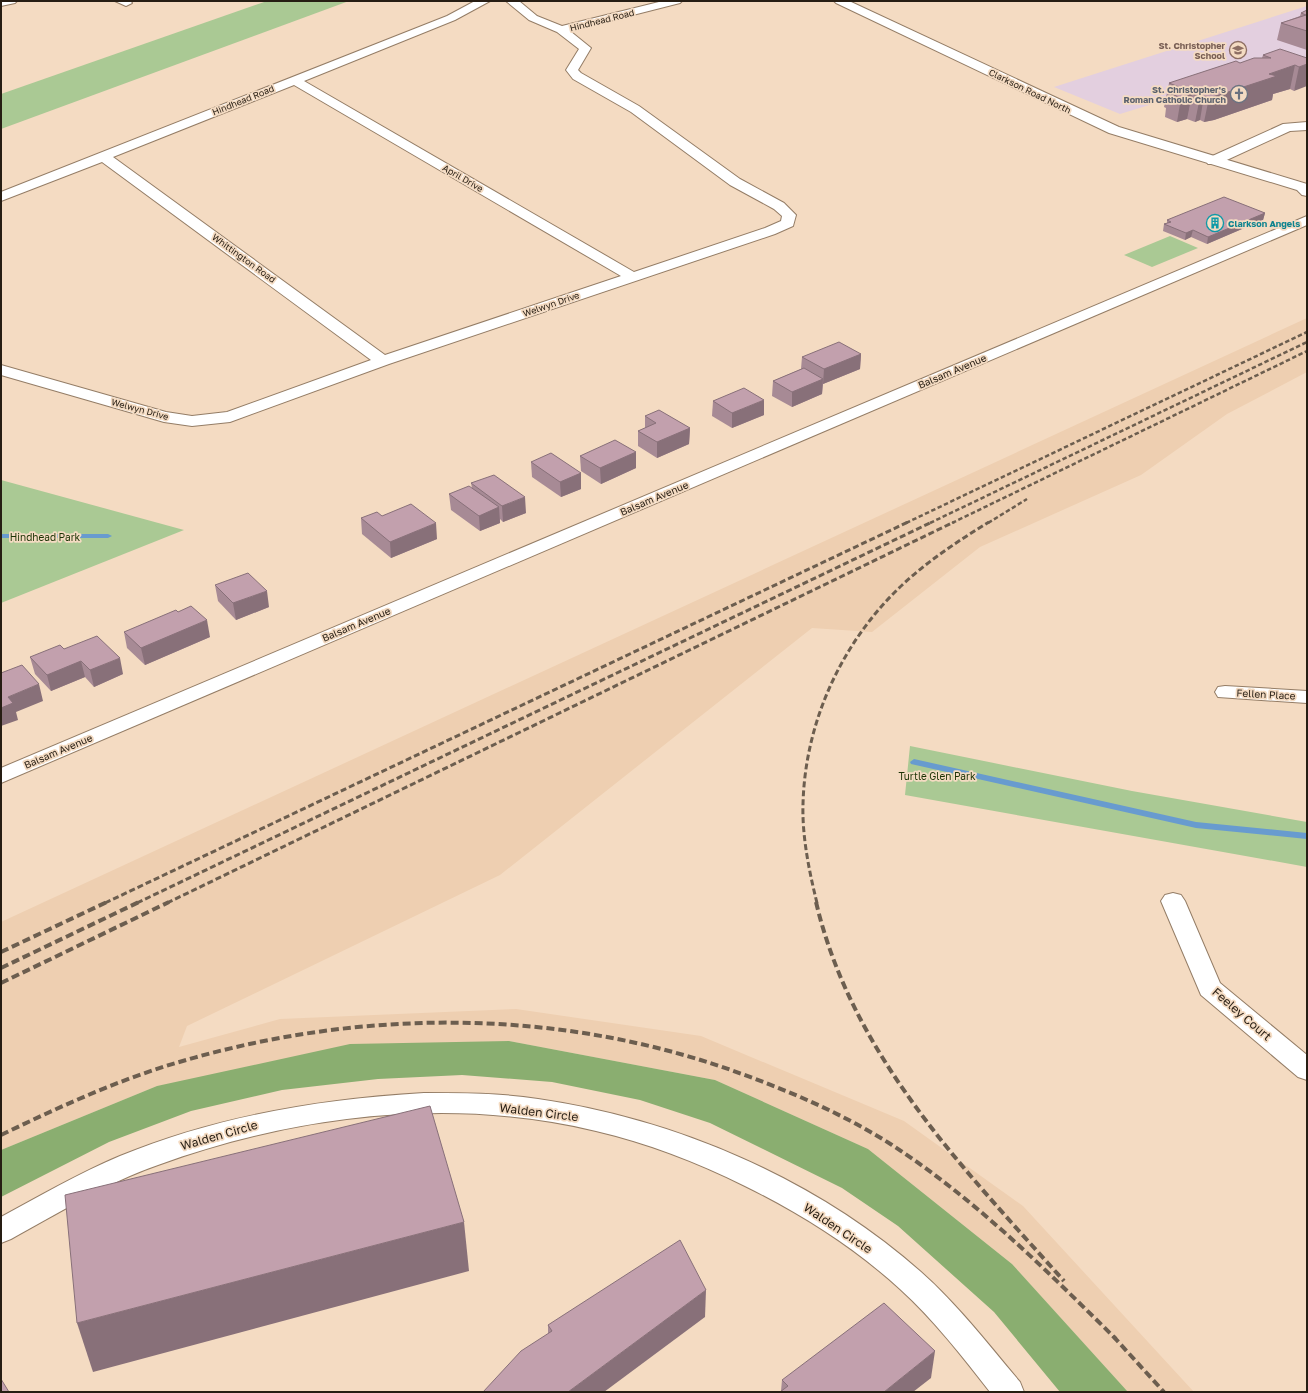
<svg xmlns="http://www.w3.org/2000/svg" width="1308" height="1393" viewBox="0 0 1308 1393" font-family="'Golos Text',sans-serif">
  <rect width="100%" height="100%" fill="#f4dbc2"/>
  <!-- built -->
  <polygon fill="#eecfb1" points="1307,318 1307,372 1227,414 1141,475 980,547 872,632 812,628 500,875 187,1026 179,1047 280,1019 516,1009 701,1036 904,1121 1023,1206 1194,1392 1128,1392 1012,1264 868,1149 715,1080 509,1041 157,1086 1,1150 1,922"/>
  <!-- education -->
  <polygon fill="#e3cfdf" points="1307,6 1307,78 1274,67 1120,114 1054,87"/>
  <!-- green -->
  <g fill="#aac994">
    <polygon points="267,1 349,1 1,129 1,94"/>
    <polygon points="1170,236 1198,248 1152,267 1124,255"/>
    <polygon points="1,480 184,530 1,603"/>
    <polygon points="910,746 1132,791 1307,822 1307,867 905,795"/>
  </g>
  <!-- forest -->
  <polygon fill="#8aae70" points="509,1041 715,1080 868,1149 1012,1264 1128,1392 1060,1392 994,1312 898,1226 842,1188 710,1123 640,1100 552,1082 462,1075 378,1079 282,1090 191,1111 109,1142 1,1197 1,1150 157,1086 350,1044"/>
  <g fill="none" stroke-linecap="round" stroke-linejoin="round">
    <!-- stream -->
    <g fill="#689bcf" fill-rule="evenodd">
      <polygon points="1,534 108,534 112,536 108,538 1,538"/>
      <polygon points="914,759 1196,822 1307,833 1307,839 1196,828 911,764 910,762"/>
    </g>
    <!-- street casing -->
    <g stroke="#947d66" stroke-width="2">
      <g id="street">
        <polygon points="1,1 17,1 15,3 1,6"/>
        <polygon points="115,1 130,1 132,3 126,6"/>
        <path d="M475,1H490L455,20L304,81L634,272L765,228L781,221L782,216L774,209L730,185L631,112L573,79L566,70L579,49L557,32L529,20L506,1H519L537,16L562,26L663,1H682L680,3L570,31L591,48L578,70L581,73L639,106L740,179L784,203L796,215L793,226L775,234L389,364L230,422L192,426L164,422L1,375V365L166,412L192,416L227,412L371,360L102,162L1,201V192L447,16ZM294,85L621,276L385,355L113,157Z"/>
        <polygon points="1307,122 1307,130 1290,131 1218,164 1208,164 1206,161 1208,158 1283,124"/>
        <polygon points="1307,216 1307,225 1,783 1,768"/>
        <polygon points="1225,686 1307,691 1307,703 1218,697 1215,692 1218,687"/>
        <polygon points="1173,893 1181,895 1185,901 1220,983 1307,1055 1307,1080 1298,1077 1201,995 1161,901 1165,895"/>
        <path d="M424,1093C462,1093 500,1093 538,1099C676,1119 816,1179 921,1272C958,1305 988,1344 1020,1382L1024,1392H990C962,1356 934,1320 900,1289C854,1247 800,1213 745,1186C697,1162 647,1143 596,1131C452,1096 295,1115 158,1165C106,1183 59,1213 11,1239L1,1243V1217C40,1196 79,1173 120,1156C217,1116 320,1099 424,1093Z"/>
      </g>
    </g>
    <!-- secondary casing -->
    <g stroke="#947d66" stroke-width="2">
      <polygon id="secondary" points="834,1 849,1 1119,127 1307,184 1307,196 1302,195 1297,190 1109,133 836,3"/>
    </g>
    <!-- street -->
    <use href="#street" fill="#fff" fill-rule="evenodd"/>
    <!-- secondary -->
    <use href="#secondary" fill="#fff" fill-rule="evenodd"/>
    <!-- rail-far2 -->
    <g stroke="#6c5e4f" stroke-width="2.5" stroke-dasharray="4.5 2.5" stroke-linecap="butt">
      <polyline points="906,523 1307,332"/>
      <polyline points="930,523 1307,342"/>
      <polyline points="952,523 1307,351"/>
      <polyline points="988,523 1027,499"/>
    </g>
    <!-- rail-far1 -->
    <g stroke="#6c5e4f" stroke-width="3" stroke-dasharray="6 3" stroke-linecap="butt">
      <polyline points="105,903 908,522"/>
      <polyline points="137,903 932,522"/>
      <polyline points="167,903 954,522"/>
      <path d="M817,903C809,871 802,836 803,804C805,723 841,644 899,588C926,562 958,541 989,522"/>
    </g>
    <!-- rail -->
    <g stroke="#6c5e4f" stroke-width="4" stroke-dasharray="8 4" stroke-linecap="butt">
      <path d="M816,902C852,1055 962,1167 1064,1281"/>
      <polyline points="1,952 107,902"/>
      <polyline points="1,968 139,902"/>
      <polyline points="1,983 169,902"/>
      <path d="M1,1135C55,1109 109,1084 166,1066C349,1009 549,1006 731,1070C787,1090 842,1113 892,1145C975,1199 1046,1270 1116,1339"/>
      <polyline points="1113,1336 1164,1392"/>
    </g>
  </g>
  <!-- wall -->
  <g fill="#a78a95">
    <polygon points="1307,10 1307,50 1277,40 1281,23 1300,16 1301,13"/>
    <polygon points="1263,55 1307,58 1294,91 1290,89 1273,94 1272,100 1214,120 1204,122 1200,120 1195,122 1187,119 1177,122 1165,117 1166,108 1164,107 1169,83 1240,63 1262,58"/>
    <polygon points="1265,213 1263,220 1207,244 1191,237 1185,240 1163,231 1164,224 1167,223 1167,220"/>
    <polygon points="861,354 860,369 823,384 822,394 792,407 772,396 773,381 801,369 802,357"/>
    <polygon points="713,401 764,415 732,428 712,416"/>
    <polygon points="645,416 690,428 689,444 657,458 638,446 638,431 645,428"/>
    <polygon points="636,452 636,468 601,484 581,471 580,456"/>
    <polygon points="531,462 581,473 581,489 561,497 532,477"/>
    <polygon points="471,483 526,513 503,522 500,519 500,523 480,531 451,510 449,494 472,488"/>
    <polygon points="382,516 437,539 391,558 362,534 361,518"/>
    <polygon points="215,585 269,607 236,620 218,601"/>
    <polygon points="178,612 210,637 145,665 127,648 124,632"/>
    <polygon points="64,649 123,674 94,687 85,677 51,691 35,674 30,657"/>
    <polygon points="705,1317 548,1334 548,1325"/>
    <polygon points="931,1378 781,1391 782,1380"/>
  </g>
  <!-- shaded-wall -->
  <g fill="#887079">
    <polygon points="1307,64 1307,86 1294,91 1299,67"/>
    <polygon points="1295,65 1290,89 1273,94 1272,100 1214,120 1204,122 1209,98 1269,74"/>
    <polygon points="1192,94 1187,119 1177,122 1181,98"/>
    <polygon points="1204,96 1200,120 1195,122 1200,97"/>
    <polygon points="1265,213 1263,220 1207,244 1208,237"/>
    <polygon points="1193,230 1191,237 1185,240 1186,233"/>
    <polygon points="861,354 860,369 823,384 824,369"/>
    <polygon points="823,379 822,394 792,407 792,392"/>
    <polygon points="764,400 764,415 732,428 732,413"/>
    <polygon points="690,428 689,444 657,458 657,442"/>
    <polygon points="636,452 636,468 601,484 600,468"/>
    <polygon points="581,473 581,489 561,497 560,482"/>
    <polygon points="525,497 526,513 503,522 502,506"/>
    <polygon points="499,507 500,523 480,531 479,516"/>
    <polygon points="436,523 437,539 391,558 390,542"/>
    <polygon points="267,591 269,607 236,620 233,603"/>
    <polygon points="207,620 210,637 145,665 141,648"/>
    <polygon points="120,658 123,674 94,687 90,670"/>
    <polygon points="81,661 85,677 51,691 47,675"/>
    <polygon points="39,684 43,701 16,712 18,720 1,726 1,708 8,697"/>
    <polygon points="464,1222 469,1271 93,1372 77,1323"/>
    <polygon points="706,1290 705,1317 604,1392 568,1392"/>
    <polygon points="935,1351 931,1378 913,1392 884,1392"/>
  </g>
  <!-- building -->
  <g fill="#c2a0ad" stroke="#887079">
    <polygon points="1307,10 1307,31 1281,23 1306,15 1301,13"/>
    <polygon points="1280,49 1307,58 1307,64 1299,67 1295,65 1269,74 1277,76 1219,95 1209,98 1204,96 1200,97 1192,94 1181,98 1169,93 1179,90 1175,88 1179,87 1169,83 1236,61 1240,63 1254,58 1271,58 1263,55"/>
    <polygon points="1224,197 1265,213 1208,237 1193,230 1186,233 1164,224 1171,222 1167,220"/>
    <polygon points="839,342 861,354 824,369 802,357"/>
    <polygon points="804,368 823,379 792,392 773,381"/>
    <polygon points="744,388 764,400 732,413 713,401"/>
    <polygon points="659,410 690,428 657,442 638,431 656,423 645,416"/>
    <polygon points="615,440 636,452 600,468 580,456"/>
    <polygon points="551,453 581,473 560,482 531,462"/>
    <polygon points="494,475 525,497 502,506 471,483"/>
    <polygon points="469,486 499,507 479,516 449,494"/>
    <polygon points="411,504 436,523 390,542 361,518 377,512 382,516"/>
    <polygon points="248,573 267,591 233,603 215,585"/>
    <polygon points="191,606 207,620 141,648 124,632 176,610 178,612"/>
    <polygon points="97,636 120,658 90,670 81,661 47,675 30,657 60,645 64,649"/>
    <polygon points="22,665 39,684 8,697 13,703 1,708 1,673"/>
    <polygon points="430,1106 464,1222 77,1323 65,1195"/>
    <polygon points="680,1240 706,1290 568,1392 483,1392 521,1351 552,1331 548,1325"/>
    <polygon points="884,1303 935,1351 884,1392 780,1392 788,1386 782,1380"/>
    <polygon points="1,1379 9,1392 1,1392"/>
  </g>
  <!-- icons -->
  <defs>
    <g id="school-ring" transform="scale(0.9)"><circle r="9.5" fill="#f4dbc2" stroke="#8d6e63" stroke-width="1.5"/><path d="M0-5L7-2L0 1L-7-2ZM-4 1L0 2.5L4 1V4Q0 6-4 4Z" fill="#8d6e63"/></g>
    <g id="church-ring" transform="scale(0.9)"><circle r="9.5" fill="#f4dbc2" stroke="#6b7280" stroke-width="1.5"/><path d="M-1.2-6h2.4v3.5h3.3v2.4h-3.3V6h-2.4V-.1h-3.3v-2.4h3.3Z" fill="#6b7280"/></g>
    <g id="building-ring" transform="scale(0.9)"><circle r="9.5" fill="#f4dbc2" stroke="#0f9aa8" stroke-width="1.5"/><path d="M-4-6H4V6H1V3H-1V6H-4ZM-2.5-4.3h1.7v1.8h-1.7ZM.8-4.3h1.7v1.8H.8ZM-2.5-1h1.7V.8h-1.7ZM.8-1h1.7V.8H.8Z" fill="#0f9aa8"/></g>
  </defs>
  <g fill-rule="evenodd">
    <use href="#school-ring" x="1238" y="50"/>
    <use href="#church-ring" x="1239" y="94"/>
    <use href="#building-ring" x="1215" y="223"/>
  </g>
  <g text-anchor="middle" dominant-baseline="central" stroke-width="3.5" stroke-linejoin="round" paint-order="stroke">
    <!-- far-street labels -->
    <g font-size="9" fill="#261d13" stroke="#f4dbc2">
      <text transform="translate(602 20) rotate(-14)">Hindhead Road</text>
      <text transform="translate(1030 91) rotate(26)">Clarkson Road North</text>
      <text transform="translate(243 100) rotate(-22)">Hindhead Road</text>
      <text transform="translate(463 178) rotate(30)">April Drive</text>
      <text transform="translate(244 258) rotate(36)">Whittington Road</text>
      <text transform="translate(551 304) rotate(-19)">Welwyn Drive</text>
      <text transform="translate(140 409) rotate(15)">Welwyn Drive</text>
    </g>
    <!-- far-education labels -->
    <g font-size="9" font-weight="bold" fill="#785e54" stroke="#f4dbc2" text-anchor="end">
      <text x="1225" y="45">St. Christopher<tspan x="1225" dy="10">School</tspan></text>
    </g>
    <!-- far-worship labels -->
    <g font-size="9" font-weight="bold" fill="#5b616d" stroke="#f4dbc2" text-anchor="end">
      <text x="1226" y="89">St. Christopher's<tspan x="1226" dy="10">Roman Catholic Church</tspan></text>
    </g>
    <!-- far-culture labels -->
    <g font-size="9" font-weight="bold" fill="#0d838f" stroke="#f4dbc2" text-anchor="start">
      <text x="1228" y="223">Clarkson Angels</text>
    </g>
    <!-- street labels -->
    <g font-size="10" fill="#261d13" stroke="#f4dbc2">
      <text transform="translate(952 371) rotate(-23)">Balsam Avenue</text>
      <text transform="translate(654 498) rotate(-23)">Balsam Avenue</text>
      <text transform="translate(356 624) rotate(-23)">Balsam Avenue</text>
      <text transform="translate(1266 694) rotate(3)">Fellen Place</text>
      <text transform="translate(58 751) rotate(-23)">Balsam Avenue</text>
    </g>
    <!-- park labels -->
    <g font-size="10" fill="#1c3305" stroke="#f4dbc2">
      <text x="45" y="537">Hindhead Park</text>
      <text x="937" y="776">Turtle Glen Park</text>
    </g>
    <!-- near-street labels -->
    <g font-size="12" fill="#261d13" stroke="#f4dbc2">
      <text transform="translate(1242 1014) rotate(41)">Feeley Court</text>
      <text transform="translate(539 1112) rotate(7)">Walden Circle</text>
      <text transform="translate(219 1135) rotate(-16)">Walden Circle</text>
      <text transform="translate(838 1228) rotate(34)">Walden Circle</text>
    </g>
  </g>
  <!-- border -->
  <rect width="1308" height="1393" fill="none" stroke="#261d13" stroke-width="4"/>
</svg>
